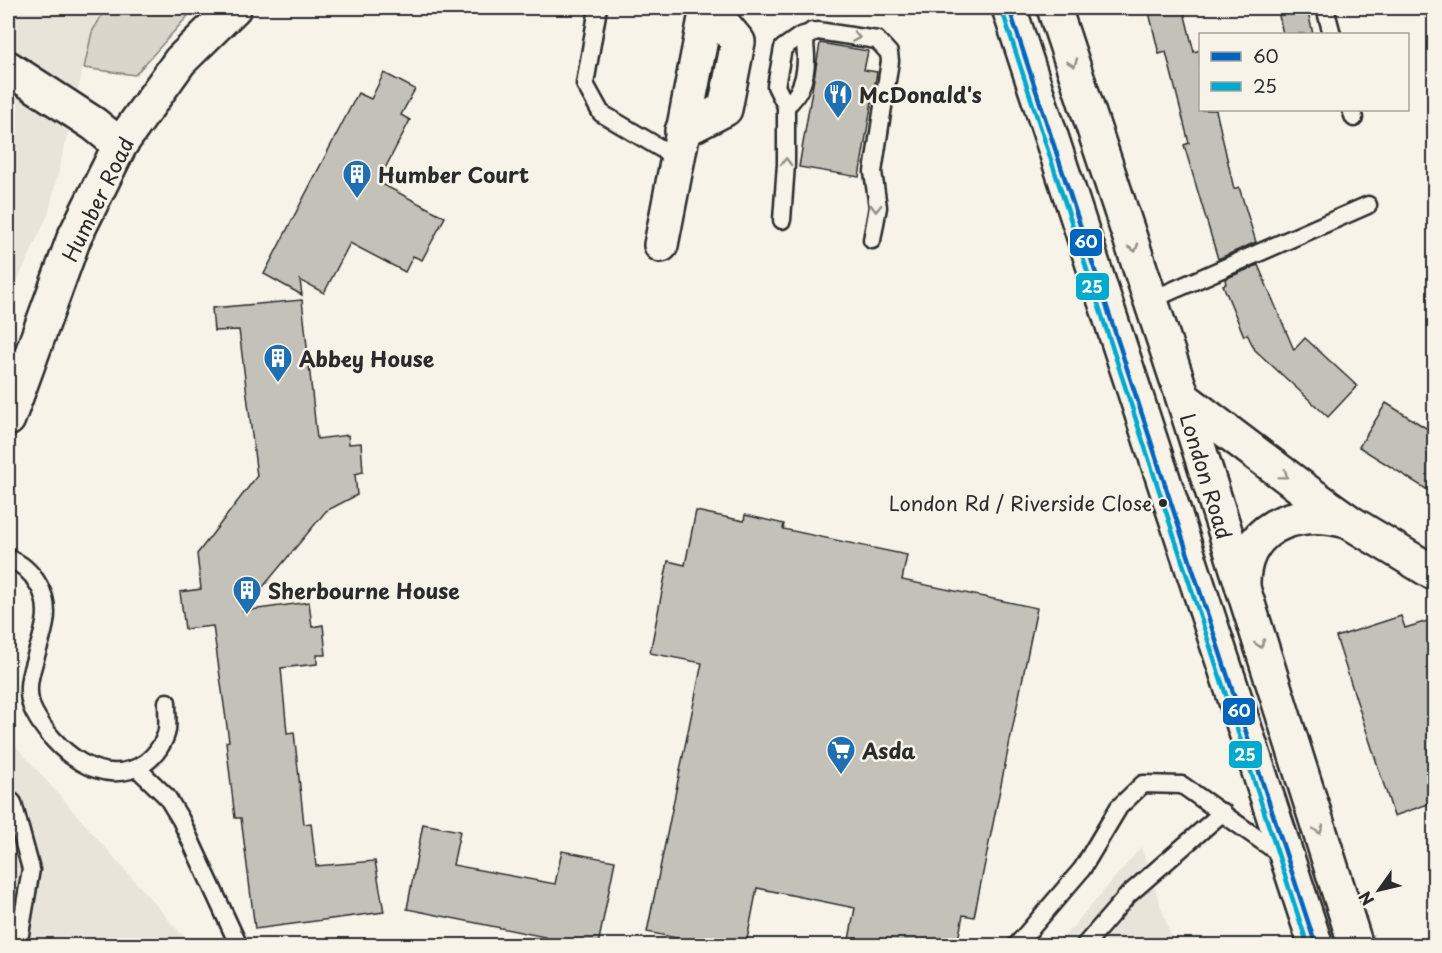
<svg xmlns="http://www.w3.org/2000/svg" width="1442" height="953" viewBox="0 0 1442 953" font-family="'Playpen Sans',sans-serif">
  <rect width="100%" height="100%" fill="#f7f3e8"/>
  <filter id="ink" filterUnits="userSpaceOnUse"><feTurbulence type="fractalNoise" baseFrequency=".0167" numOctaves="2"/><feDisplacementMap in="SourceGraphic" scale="12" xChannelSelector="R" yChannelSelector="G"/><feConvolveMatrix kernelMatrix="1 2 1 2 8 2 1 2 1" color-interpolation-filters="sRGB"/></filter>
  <g filter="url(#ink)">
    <!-- built -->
    <g fill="#e8e4da">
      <polygon points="8,8 106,8 92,32 48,215 8,301"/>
      <polygon points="8,737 191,945 8,945"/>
      <polygon points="1141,847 1174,945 1057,945"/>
    </g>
    <!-- green -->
    <polygon fill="#dad6cc" stroke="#82807c" stroke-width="1.5" points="106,8 195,8 135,75 84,68 92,32"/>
    <!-- building -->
    <g fill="#c4c1b9" stroke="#2b2b2b" stroke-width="1.5">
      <polygon points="1148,8 1183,8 1194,52 1200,50 1200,110 1216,110 1234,189 1239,187 1256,242 1218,259 1184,145 1189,143 1166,52 1159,54"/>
      <polygon points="1295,8 1307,8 1313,34 1283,34 1278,11"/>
      <polygon points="820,43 868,51 864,70 877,72 859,177 799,167"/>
      <polygon points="384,73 415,89 401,115 410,120 378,182 445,217 422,260 413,256 405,272 350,243 324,293 300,280 302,295 264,274 358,93 371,99"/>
      <polygon points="1258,265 1294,350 1305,338 1357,386 1328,417 1255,350 1247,334 1244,336 1223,285 1226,284 1225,279"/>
      <polygon points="302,300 317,439 348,435 349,444 361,443 363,472 355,474 357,495 326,511 243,611 309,602 312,627 323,625 326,655 317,655 317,664 281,668 287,733 294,732 304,824 311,823 316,866 375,861 384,912 255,929 241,818 235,818 226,742 229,741 213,626 185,629 180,592 201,589 197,554 257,476 239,330 214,331 212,308"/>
      <polygon points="1386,403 1434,433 1434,494 1359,447"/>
      <polygon points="696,511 744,521 745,515 784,524 783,529 907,555 902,580 1037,608 974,917 963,915 957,945 848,945 855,908 757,888 746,945 711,945 647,932 702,663 650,653 668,561 685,565"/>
      <polygon points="1401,616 1405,628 1434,619 1434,802 1394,816 1336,637"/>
      <polygon points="423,824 460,831 453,865 555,884 562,851 615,861 598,945 543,945 545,937 407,909"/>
    </g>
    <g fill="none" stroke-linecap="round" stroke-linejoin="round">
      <!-- lane casing -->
      <g stroke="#2b2b2b" stroke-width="21">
        <g id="lane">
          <polyline points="598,8 585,84 601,113 677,158"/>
          <polyline points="1325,8 1332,34"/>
          <path d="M786,106C800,95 806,77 806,58C806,45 802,41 812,31"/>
          <polyline points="1351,110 1354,118"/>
          <polyline points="782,220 786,164 786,106 776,86 783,48 800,36 818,31 877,40 889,53 890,61 873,172 878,207 872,240"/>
          <polyline points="1151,300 1368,205"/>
          <path d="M8,558C21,563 31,572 38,584C65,627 13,671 34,712C54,750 102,791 145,763C155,756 165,742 167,730C168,721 167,711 167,702"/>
          <polyline points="137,768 167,797 181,820 239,946"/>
          <polyline points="8,798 13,803 31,869 18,946"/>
          <polyline points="1016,946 1082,869 1119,807 1143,784 1182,785 1283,856"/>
          <polyline points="1084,946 1128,895 1223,812"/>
        </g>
      </g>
      <!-- street casing -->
      <g stroke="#2b2b2b" stroke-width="38">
        <g id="street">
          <polyline points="8,68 94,124 120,145"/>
          <polyline points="682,131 725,109 738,42 710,8"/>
          <polyline points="661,245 707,8"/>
          <polyline points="1183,398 1302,488 1351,523 1434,573"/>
          <path d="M1243,588C1241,528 1294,506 1347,521"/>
        </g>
      </g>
      <!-- secondary casing -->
      <g stroke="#2b2b2b" stroke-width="38">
        <polyline id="secondary" points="8,419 74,238 120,145 180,61 234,8"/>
      </g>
      <!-- primary casing -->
      <g stroke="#2b2b2b" stroke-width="38">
        <g id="primary">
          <polyline points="1009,8 1316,946"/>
          <polyline points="1054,8 1183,398 1356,946"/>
        </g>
      </g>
      <!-- lane -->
      <use href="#lane" stroke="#f7f3e8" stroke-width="16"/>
      <!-- street -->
      <use href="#street" stroke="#f7f3e8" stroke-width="33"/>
      <!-- secondary -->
      <use href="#secondary" stroke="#f7f3e8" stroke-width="33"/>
      <!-- primary -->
      <use href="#primary" stroke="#f7f3e8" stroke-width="33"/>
      <!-- bus-1 casing -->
      <g stroke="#f7f3e8" stroke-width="9">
        <polyline id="bus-1" points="1009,8 1316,946"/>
      </g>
      <!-- bus-2 casing -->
      <g stroke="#f7f3e8" stroke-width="9">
        <polyline id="bus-2" points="1002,10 1308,946"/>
      </g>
      <!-- bus-1 -->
      <use href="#bus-1" stroke="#0065bd" stroke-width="4.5"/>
      <!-- bus-2 -->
      <use href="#bus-2" stroke="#00a9ce" stroke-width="4.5"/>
    </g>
    <!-- one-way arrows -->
    <defs><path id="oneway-chevron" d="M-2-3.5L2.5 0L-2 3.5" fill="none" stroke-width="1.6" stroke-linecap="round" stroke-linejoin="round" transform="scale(1.5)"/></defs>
    <g stroke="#918f8a">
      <use href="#oneway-chevron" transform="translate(856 37) rotate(9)"/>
      <use href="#oneway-chevron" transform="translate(1073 63) rotate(72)"/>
      <use href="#oneway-chevron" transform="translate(786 162) rotate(-89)"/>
      <use href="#oneway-chevron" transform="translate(876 208) rotate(91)"/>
      <use href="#oneway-chevron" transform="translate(1134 248) rotate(72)"/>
      <use href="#oneway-chevron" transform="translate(1284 475) rotate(37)"/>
      <use href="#oneway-chevron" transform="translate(1260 644) rotate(72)"/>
      <use href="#oneway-chevron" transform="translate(1319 830) rotate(72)"/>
    </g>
  </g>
  <!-- icons -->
  <defs>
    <g id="restaurant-pin" transform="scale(1.5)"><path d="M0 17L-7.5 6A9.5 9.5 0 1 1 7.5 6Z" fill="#1f6fb2" stroke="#f7f3e8"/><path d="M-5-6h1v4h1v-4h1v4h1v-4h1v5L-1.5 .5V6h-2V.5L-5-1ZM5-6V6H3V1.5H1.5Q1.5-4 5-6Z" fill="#fff"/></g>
    <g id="building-pin" transform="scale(1.5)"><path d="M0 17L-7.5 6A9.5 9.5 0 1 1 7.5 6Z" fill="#1f6fb2" stroke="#f7f3e8"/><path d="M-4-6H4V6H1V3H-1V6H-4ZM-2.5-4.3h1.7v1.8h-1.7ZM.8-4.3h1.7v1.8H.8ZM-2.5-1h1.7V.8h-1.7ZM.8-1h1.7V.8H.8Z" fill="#fff"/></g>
    <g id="supermarket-pin" transform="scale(1.5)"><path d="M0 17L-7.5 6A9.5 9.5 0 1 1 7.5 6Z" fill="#1f6fb2" stroke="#f7f3e8"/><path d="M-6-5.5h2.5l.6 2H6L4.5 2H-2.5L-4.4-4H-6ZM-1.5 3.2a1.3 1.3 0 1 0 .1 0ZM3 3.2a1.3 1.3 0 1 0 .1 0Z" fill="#fff"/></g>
  </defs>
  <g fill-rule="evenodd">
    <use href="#restaurant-pin" x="838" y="94"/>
    <use href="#building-pin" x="357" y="174"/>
    <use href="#building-pin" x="278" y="358"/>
    <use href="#building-pin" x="247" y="590"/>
    <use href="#supermarket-pin" x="841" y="750"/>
  </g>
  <!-- markers -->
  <circle fill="#2b2b2b" stroke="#f7f3e8" stroke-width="2" cx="1163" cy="503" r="5"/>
  <g text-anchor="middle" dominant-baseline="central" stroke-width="5" stroke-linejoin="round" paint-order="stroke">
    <!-- bus labels -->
    <g font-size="20" fill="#2b2b2b" stroke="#f7f3e8" text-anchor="end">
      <text x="1152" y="503">London Rd / Riverside Close</text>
    </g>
    <!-- poi labels -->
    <g font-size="21" font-weight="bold" fill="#2b2b2b" stroke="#f7f3e8" text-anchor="start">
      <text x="859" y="94">McDonald's</text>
      <text x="378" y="174">Humber Court</text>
      <text x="299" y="358">Abbey House</text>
      <text x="268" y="590">Sherbourne House</text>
      <text x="862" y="750">Asda</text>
    </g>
    <!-- street labels -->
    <g font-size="21" fill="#2b2b2b" stroke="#f7f3e8">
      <text transform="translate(97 199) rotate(-64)">Humber Road</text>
      <text transform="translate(1207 476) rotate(73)">London Road</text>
    </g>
  </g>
  <g stroke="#f7f3e8" stroke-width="2">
    <rect x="1069" y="228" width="34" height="29" rx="6" fill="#0065bd"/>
    <rect x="1075" y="272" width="35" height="29" rx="6" fill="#00a9ce"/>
    <rect x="1222" y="697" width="34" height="29" rx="6" fill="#0065bd"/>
    <rect x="1228" y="740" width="35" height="29" rx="6" fill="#00a9ce"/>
  </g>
  <g font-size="16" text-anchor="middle" font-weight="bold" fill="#fff">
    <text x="1086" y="248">60</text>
    <text x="1092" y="293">25</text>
    <text x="1239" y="717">60</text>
    <text x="1245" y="761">25</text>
  </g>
  <!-- margin -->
  <rect width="1442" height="953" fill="none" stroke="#f7f3e8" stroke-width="30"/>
  <rect x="15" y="15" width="1412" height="923" fill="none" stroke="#2b2b2b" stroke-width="2" filter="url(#ink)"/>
  <!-- legend -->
  <rect x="1199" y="33" width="210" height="78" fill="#f7f3e8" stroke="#a5a39c" stroke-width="1.5"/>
  <rect x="1211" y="52" width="30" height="9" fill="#0065bd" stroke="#a5a39c" stroke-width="1.5"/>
  <text x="1253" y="63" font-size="18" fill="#2b2b2b">60</text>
  <rect x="1211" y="82" width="30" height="9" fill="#00a9ce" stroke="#a5a39c" stroke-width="1.5"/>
  <text x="1253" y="93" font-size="18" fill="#2b2b2b">25</text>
  <!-- north arrow -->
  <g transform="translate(1379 890) rotate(236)" stroke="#f7f3e8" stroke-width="4.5" paint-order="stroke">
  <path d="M0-4.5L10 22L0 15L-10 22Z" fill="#2b2b2b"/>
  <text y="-9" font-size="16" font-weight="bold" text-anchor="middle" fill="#2b2b2b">N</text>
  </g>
</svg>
